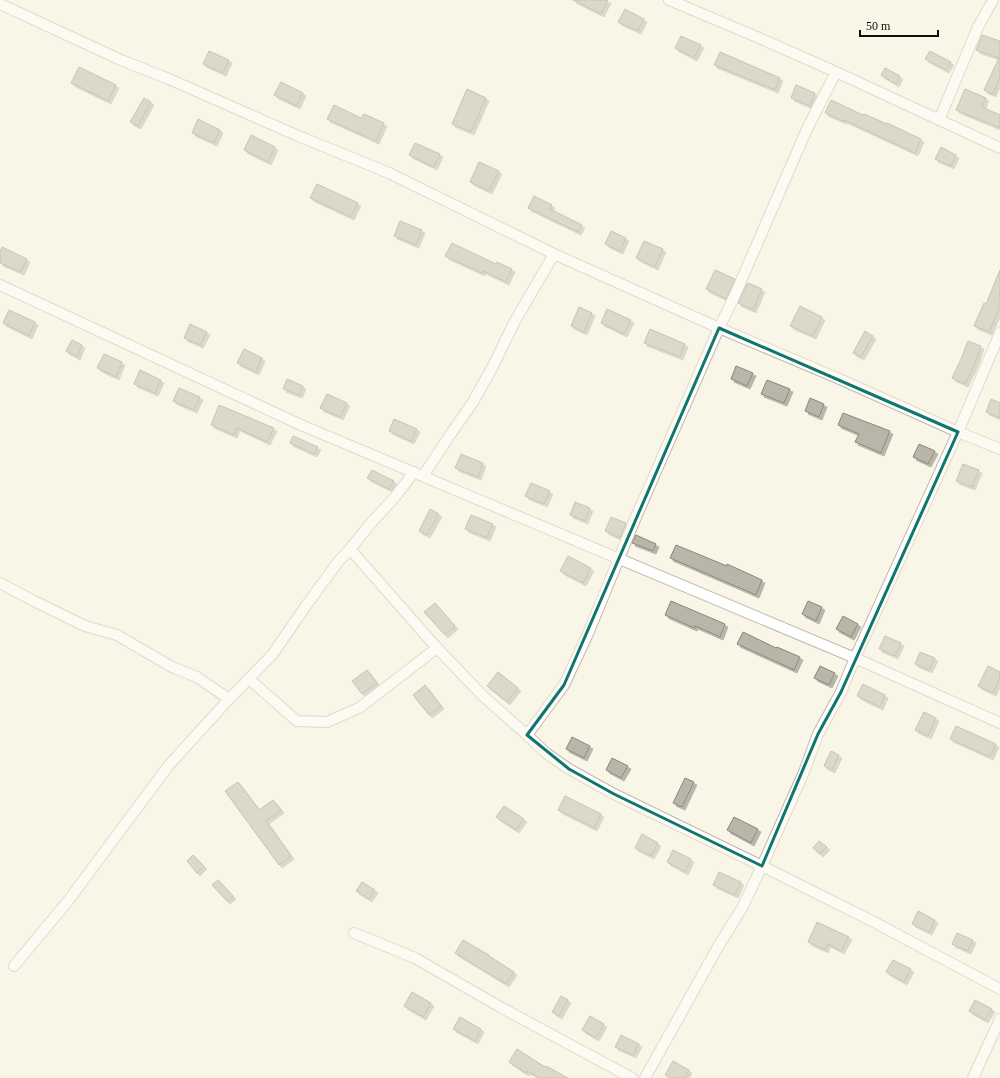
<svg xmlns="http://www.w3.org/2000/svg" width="1000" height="1078" viewBox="0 0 1000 1078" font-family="Georgia,serif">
  <defs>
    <filter id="shadow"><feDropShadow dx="3" dy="3" stdDeviation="0" flood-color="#0004"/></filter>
  </defs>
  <rect width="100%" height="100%" fill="#f9f6e7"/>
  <!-- building -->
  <g fill="#b9b6a9" stroke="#898679" filter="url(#shadow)">
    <polygon points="573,0 608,0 601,14"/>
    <polygon points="625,9 644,19 638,31 618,22"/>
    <polygon points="982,35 1000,41 1000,77 993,94 984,90 999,58 976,50"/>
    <polygon points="681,36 701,45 694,58 675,48"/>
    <polygon points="209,51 229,60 223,73 203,64"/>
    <polygon points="930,51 951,62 946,70 925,59"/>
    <polygon points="720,52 780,78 775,90 714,65"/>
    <polygon points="79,67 116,85 108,101 71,83"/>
    <polygon points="885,68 900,76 896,84 881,75"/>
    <polygon points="281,82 303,93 297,106 274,95"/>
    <polygon points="796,85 815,93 810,106 791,98"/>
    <polygon points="467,89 486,98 471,132 452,124"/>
    <polygon points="965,89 986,98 982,107 1000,115 1000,128 956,110"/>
    <polygon points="144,98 151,102 138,126 130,122"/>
    <polygon points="831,100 863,115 864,114 887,124 887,123 921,139 915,153 844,120 843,121 825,113"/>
    <polygon points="334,105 361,118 364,114 384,123 376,141 327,119"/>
    <polygon points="198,119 220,130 214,143 192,133"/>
    <polygon points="251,135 275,147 268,162 244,150"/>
    <polygon points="415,143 440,154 434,167 409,155"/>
    <polygon points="941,147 956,155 951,166 935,159"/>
    <polygon points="479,162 499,171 489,191 470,182"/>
    <polygon points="317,184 358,203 351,217 310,198"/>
    <polygon points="534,196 552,205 550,209 582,225 578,232 528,208"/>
    <polygon points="400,221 422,230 416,245 394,236"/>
    <polygon points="611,231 626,238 620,251 605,244"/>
    <polygon points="644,241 663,249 655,267 636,258"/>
    <polygon points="452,243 496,264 497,262 512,269 506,282 483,271 482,273 445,256"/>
    <polygon points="2,247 27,259 21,272 0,263 0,252"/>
    <polygon points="715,270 735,279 726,299 706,289"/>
    <polygon points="1000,270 1000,307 989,332 974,326 984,303 986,304"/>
    <polygon points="748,283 762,289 753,310 738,303 747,284 747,285"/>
    <polygon points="800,306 822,317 813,336 790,326"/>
    <polygon points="579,307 592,313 584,332 571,326"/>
    <polygon points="607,309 631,320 624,334 601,323"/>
    <polygon points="9,310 35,322 29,336 3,323"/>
    <polygon points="190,324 207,332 200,345 184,338"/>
    <polygon points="650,329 685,344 680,357 644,343"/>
    <polygon points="865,331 873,336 861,357 853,353"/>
    <polygon points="72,340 82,345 77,357 66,351"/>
    <polygon points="968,341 981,346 975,364 965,384 952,378 961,359"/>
    <polygon points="244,349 262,358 256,372 237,363"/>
    <polygon points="104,354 122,362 116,377 97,368"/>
    <polygon points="736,366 753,373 747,386 731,379"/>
    <polygon points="140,370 161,380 155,393 134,384"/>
    <polygon points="287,379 303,386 299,395 283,389"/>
    <polygon points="767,380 790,389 784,403 761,394"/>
    <polygon points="179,388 200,397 194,410 173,401"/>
    <polygon points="327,394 347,403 340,417 320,408"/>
    <polygon points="810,398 824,404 819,417 805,411"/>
    <polygon points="991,399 1000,403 1000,418 986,412"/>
    <polygon points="219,405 274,428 267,442 237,428 234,435 211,425"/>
    <polygon points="843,413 890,431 881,453 855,442 859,434 838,425"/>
    <polygon points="394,419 417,429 411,441 389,431"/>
    <polygon points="293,436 318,447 314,454 290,443"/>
    <polygon points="919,444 935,451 928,464 913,457"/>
    <polygon points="461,454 483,463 478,477 455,468"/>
    <polygon points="963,464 979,470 972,487 956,481"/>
    <polygon points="372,470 394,481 389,489 367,478"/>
    <polygon points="531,483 550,491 544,504 525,496"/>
    <polygon points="575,502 590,508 585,521 570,515"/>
    <polygon points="430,509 439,514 427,535 419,531"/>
    <polygon points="471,515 493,524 487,538 465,529"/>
    <polygon points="611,517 626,523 620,538 605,531"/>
    <polygon points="636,535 656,544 653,551 632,543"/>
    <polygon points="676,545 727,566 727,564 762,580 756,595 670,558"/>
    <polygon points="568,556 591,568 583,583 560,571"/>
    <polygon points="671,601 725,624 720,637 695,626 694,628 665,615"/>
    <polygon points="808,601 822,607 816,621 802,614"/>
    <polygon points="435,603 455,626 445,635 424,612"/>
    <polygon points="843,616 858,624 851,637 836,629"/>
    <polygon points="743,632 776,648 777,647 800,657 794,670 737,644"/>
    <polygon points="885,636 901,643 895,656 879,649"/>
    <polygon points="920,652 935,658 929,670 915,664"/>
    <polygon points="820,666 835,673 829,685 814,678"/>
    <polygon points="988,666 1000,672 1000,678 993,693 978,686"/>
    <polygon points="367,670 377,683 362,694 352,681"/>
    <polygon points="498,672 518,688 507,702 487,686"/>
    <polygon points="863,684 885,695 880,707 857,696"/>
    <polygon points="425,685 441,706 429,715 413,695"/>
    <polygon points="924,712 936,718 928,736 915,730"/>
    <polygon points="956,726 996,744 990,757 950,739"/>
    <polygon points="572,737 590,746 584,758 566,749"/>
    <polygon points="831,751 839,755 832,770 824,766"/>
    <polygon points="612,758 628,766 621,778 606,770"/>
    <polygon points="685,778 694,782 682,807 673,803"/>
    <polygon points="238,782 259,810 273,800 281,810 266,821 291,856 279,865 225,791"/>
    <polygon points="565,796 601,814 594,828 558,810"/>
    <polygon points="504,806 524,819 516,830 496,817"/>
    <polygon points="734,817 758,829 751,843 727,830"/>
    <polygon points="642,834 658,843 651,856 635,848"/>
    <polygon points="819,841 827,847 820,854 813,848"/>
    <polygon points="673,850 691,859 685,872 667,862"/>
    <polygon points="193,855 204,866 197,873 187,861"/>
    <polygon points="719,872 741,882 735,895 713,885"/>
    <polygon points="218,880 233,896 227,901 212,885"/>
    <polygon points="362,882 375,890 369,899 356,891"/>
    <polygon points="918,911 935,920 929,932 912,924"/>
    <polygon points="817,922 849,937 841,951 828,944 825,950 808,942"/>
    <polygon points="957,933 973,940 968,951 952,944"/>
    <polygon points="463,940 489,955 489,956 514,972 506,984 455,953"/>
    <polygon points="893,960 911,969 904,982 886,972"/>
    <polygon points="412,992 431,1003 423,1017 404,1006"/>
    <polygon points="561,996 568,1000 559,1016 552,1012"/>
    <polygon points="975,1000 992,1009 985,1020 969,1011"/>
    <polygon points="590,1016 604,1024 596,1038 582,1030"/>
    <polygon points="460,1017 481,1029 475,1041 453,1029"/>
    <polygon points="621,1035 639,1044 633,1055 615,1047"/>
    <polygon points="517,1049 545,1067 546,1066 568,1078 540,1078 527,1071 526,1073 509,1062"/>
    <polygon points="673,1061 689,1070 685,1078 671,1078 665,1075"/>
  </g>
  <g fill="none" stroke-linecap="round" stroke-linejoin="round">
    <!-- minor casing -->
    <g stroke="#bdb9ac" stroke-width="12">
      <g id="minor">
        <polyline points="669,0 757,37 836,72 1000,148"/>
        <polyline points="0,4 121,60 169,79 296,135 389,173 554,254 719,328 835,377 958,432 1000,449"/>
        <polyline points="939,120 978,27 993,0"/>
        <polyline points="0,285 301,425 855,658 1000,723"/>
        <polyline points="423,476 450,435 473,402 493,366 515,321 554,254"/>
        <polyline points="350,549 437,648 483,696 527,735 546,753 569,769 614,794 762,866 872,921 1000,989"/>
        <polyline points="0,583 34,601 85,626 117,635 172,667 197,677 229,699"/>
        <polyline points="249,679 297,721 327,722 359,708 437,648"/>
        <polyline points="527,735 564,685 587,636 636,517 719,328 734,297 807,129 836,72"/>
        <polyline points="354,933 415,958 502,1008 632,1078"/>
        <polyline points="14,966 68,901 169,765 229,699 272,655 305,607 338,562 350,549 371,523 395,497 414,472"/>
        <polyline points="645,1078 719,945 742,908 762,866 804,772 818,734 841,692 855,658 958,432 1000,333"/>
        <polyline points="973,1078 1000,1019"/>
      </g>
    </g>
    <!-- minor -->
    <use href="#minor" stroke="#fff" stroke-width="10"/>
  </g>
  <!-- marked area -->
  <path d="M0 0H1000V1078H0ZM719,328L958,432L841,692L818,734L762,866L614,794L569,769L527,735L564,685Z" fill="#f9f6e7" fill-opacity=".55" fill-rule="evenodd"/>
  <path fill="none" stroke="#0f766e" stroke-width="3" stroke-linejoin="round" d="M719,328L958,432L841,692L818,734L762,866L614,794L569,769L527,735L564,685Z"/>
  <!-- scale -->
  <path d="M860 30v6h78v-6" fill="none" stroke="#100e0a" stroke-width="2"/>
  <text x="866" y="30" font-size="12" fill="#100e0a" stroke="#f9f6e7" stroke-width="3" paint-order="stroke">50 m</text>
</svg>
